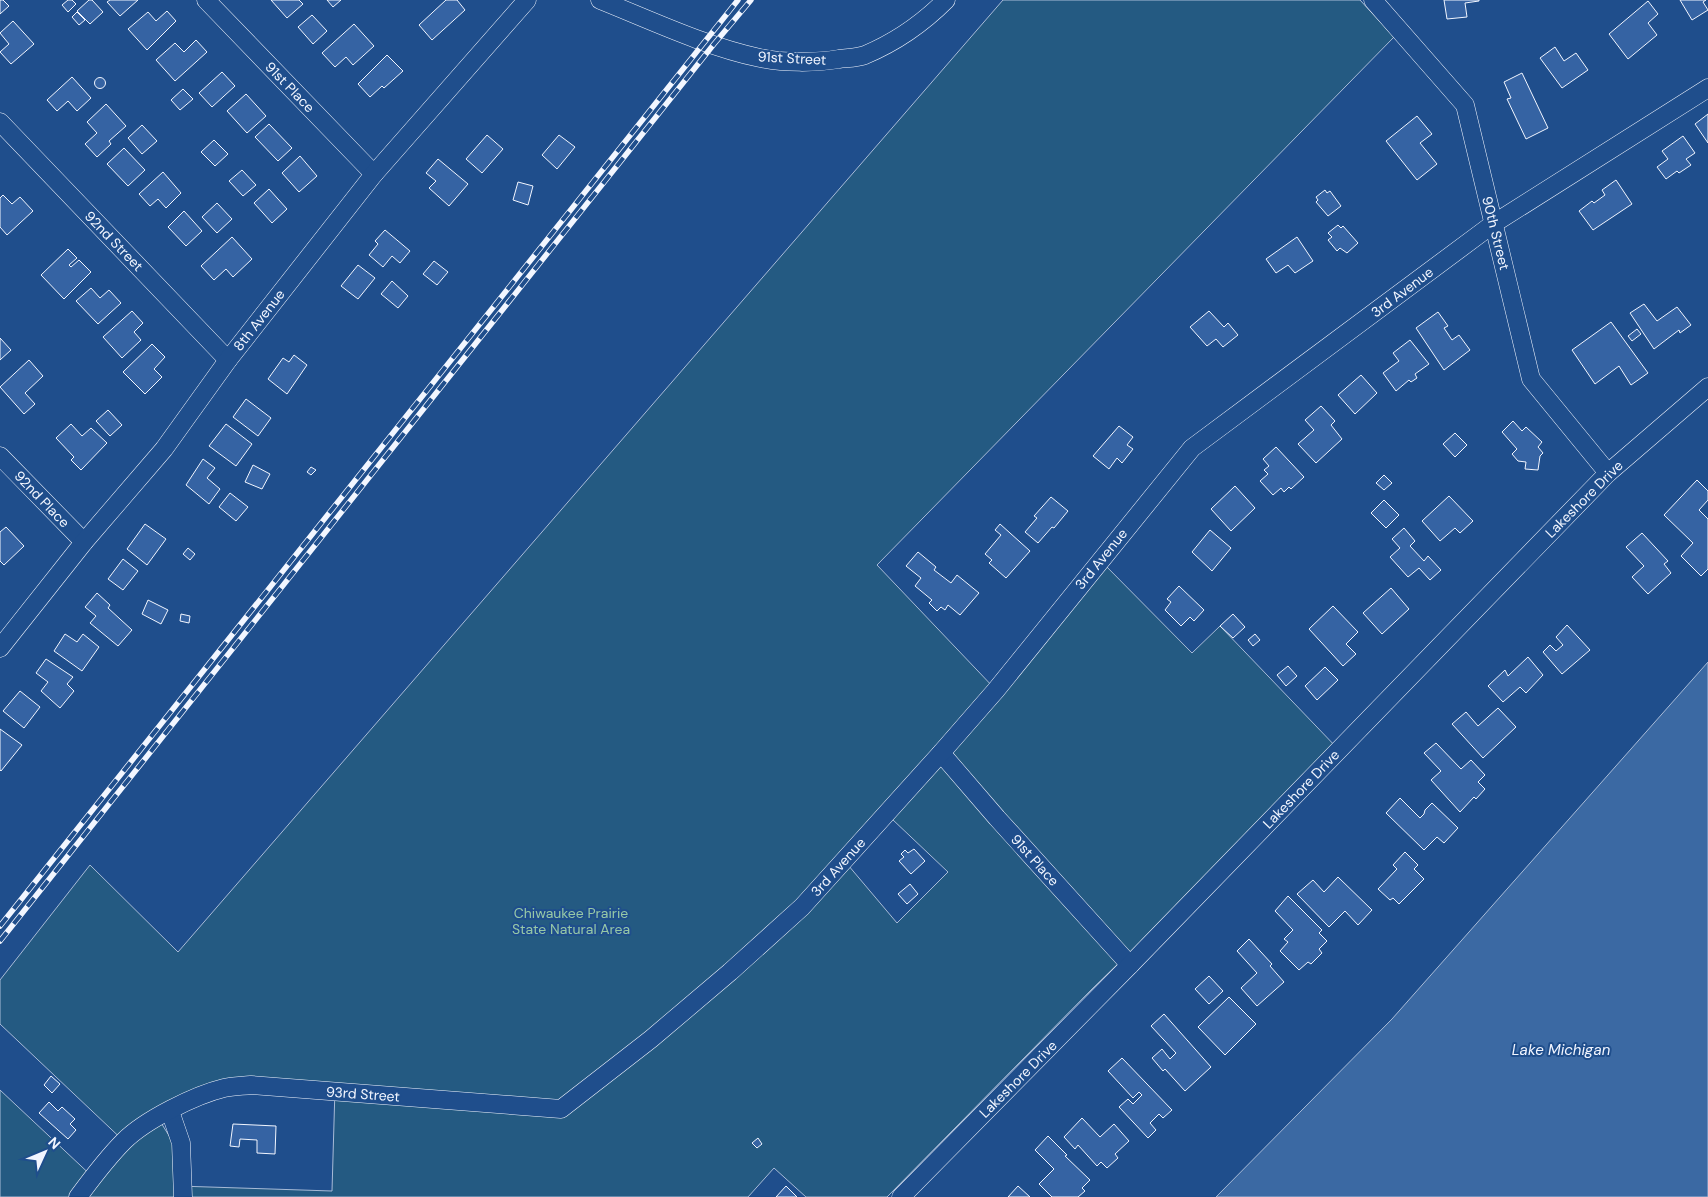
<svg xmlns="http://www.w3.org/2000/svg" width="1708" height="1197" viewBox="0 0 1708 1197" font-family="'DM Sans',sans-serif">
  <rect width="100%" height="100%" fill="#1f4e8c"/>
  <!-- green -->
  <path fill="#245a82" stroke="#a8bbd7" fill-rule="evenodd" d="M1003,0H1360L1394,37L877,565L996,690L1100,560L1192,653L1220,626L1339,750L1092,989L887,1197H806L774,1168L748,1197H0V1090L97,1181L129,1146L0,1024V980L90,865L178,952ZM892,819L948,872L897,923L848,865ZM262,1080L335,1088L332,1191L178,1186L173,1142L153,1110Z"/>
  <!-- water -->
  <polygon fill="#3b69a3" stroke="#a8bbd7" points="1708,662 1708,1197 1216,1197 1392,1019"/>
  <!-- building -->
  <g fill="#3563a3" stroke="#f2f6ff">
    <polygon points="0,0 3,0 9,6 0,14"/>
    <polygon points="68,0 72,0 76,4 68,12 62,5"/>
    <polygon points="89,0 92,0 103,12 90,24 77,11"/>
    <polygon points="110,0 138,0 120,16 107,2"/>
    <polygon points="271,0 299,0 303,4 287,18"/>
    <polygon points="327,0 341,0 333,7"/>
    <polygon points="446,0 457,0 465,10 432,40 419,25"/>
    <polygon points="1444,0 1479,0 1479,1 1465,3 1467,17 1447,19"/>
    <polygon points="1680,0 1706,0 1703,2 1708,10 1692,20"/>
    <polygon points="1648,1 1658,14 1648,23 1657,35 1628,59 1609,34"/>
    <polygon points="167,11 176,21 147,50 128,29 148,12 156,21"/>
    <polygon points="77,12 85,20 79,25 72,17"/>
    <polygon points="312,15 327,31 313,44 298,27"/>
    <polygon points="13,21 34,44 11,64 0,52 9,44 0,33"/>
    <polygon points="354,24 374,46 353,65 346,57 335,67 322,53"/>
    <polygon points="196,40 207,52 175,81 156,60 175,43 184,52"/>
    <polygon points="1555,47 1564,61 1576,53 1588,70 1562,88 1540,58"/>
    <polygon points="387,55 403,71 384,88 382,86 370,97 358,84"/>
    <polygon points="222,72 235,86 212,107 199,93"/>
    <polygon points="1522,73 1548,128 1526,139 1507,99 1511,98 1504,82"/>
    <polygon points="72,77 91,98 77,111 68,101 57,111 47,100"/>
    <circle cx="100" cy="83" r="5.5"/>
    <polygon points="183,89 193,99 180,110 171,100"/>
    <polygon points="246,94 266,116 247,133 227,111"/>
    <polygon points="106,104 126,126 109,141 111,144 97,157 85,144 97,133 87,122"/>
    <polygon points="1708,114 1708,143 1695,124"/>
    <polygon points="1417,116 1432,134 1420,143 1437,164 1417,180 1386,141"/>
    <polygon points="269,124 292,148 278,161 255,137"/>
    <polygon points="142,125 157,141 142,154 128,138"/>
    <polygon points="487,135 503,149 482,173 466,159"/>
    <polygon points="559,135 575,147 557,169 542,155"/>
    <polygon points="1683,136 1695,153 1686,159 1691,165 1679,173 1677,171 1666,179 1657,167 1668,159 1662,151"/>
    <polygon points="214,140 228,154 215,166 201,152"/>
    <polygon points="124,148 145,170 128,186 107,164"/>
    <polygon points="300,156 317,176 299,192 282,173"/>
    <polygon points="438,159 468,184 449,206 429,188 436,181 426,173"/>
    <polygon points="242,170 256,185 243,196 229,181"/>
    <polygon points="163,172 181,193 166,208 158,199 150,206 139,194"/>
    <polygon points="1616,180 1632,204 1593,230 1579,211 1592,201 1594,203 1605,195 1602,190"/>
    <polygon points="518,182 533,186 528,205 513,200"/>
    <polygon points="269,189 287,209 272,223 254,203"/>
    <polygon points="1325,190 1327,193 1330,191 1341,206 1328,216 1316,202 1318,200 1316,197"/>
    <polygon points="3,195 12,204 20,197 33,211 7,235 0,227 0,198"/>
    <polygon points="217,203 232,219 217,233 202,217"/>
    <polygon points="184,211 202,231 186,246 168,227"/>
    <polygon points="1338,225 1341,228 1343,226 1358,243 1347,253 1340,248 1337,251 1328,240 1332,237 1328,233"/>
    <polygon points="385,230 410,251 400,263 392,256 383,267 369,255 378,244 375,241"/>
    <polygon points="232,237 252,259 233,277 226,269 214,280 201,266"/>
    <polygon points="1297,237 1313,261 1295,273 1288,265 1276,273 1266,259"/>
    <polygon points="68,249 77,258 69,265 71,267 79,260 91,272 64,299 41,275"/>
    <polygon points="434,261 448,272 437,285 423,274"/>
    <polygon points="358,265 375,278 358,299 341,286"/>
    <polygon points="392,281 408,296 398,308 381,294"/>
    <polygon points="91,288 100,298 109,290 121,303 98,324 76,301"/>
    <polygon points="1644,304 1657,321 1677,307 1691,325 1680,333 1679,330 1654,349 1630,313"/>
    <polygon points="132,311 143,323 134,332 141,340 122,358 103,337"/>
    <polygon points="1209,311 1224,327 1228,323 1238,335 1223,347 1216,339 1207,346 1190,327"/>
    <polygon points="1438,312 1448,326 1444,328 1452,340 1459,335 1470,350 1444,370 1416,328"/>
    <polygon points="1611,322 1648,373 1631,385 1619,366 1595,384 1572,350"/>
    <polygon points="1637,329 1641,334 1632,341 1628,336"/>
    <polygon points="0,338 11,350 0,360"/>
    <polygon points="1410,340 1429,364 1415,374 1417,378 1411,382 1409,380 1396,391 1383,373 1399,361 1393,353"/>
    <polygon points="152,344 165,357 154,369 162,377 145,394 123,372"/>
    <polygon points="294,355 307,365 287,394 268,379 283,358 289,362"/>
    <polygon points="29,360 43,376 25,393 35,404 24,414 0,387"/>
    <polygon points="1361,375 1377,393 1355,414 1338,395"/>
    <polygon points="246,399 271,418 258,436 233,417"/>
    <polygon points="1321,406 1335,421 1331,425 1342,439 1316,463 1298,444 1314,430 1305,420"/>
    <polygon points="108,410 122,425 110,436 96,421"/>
    <polygon points="1513,421 1522,431 1526,427 1542,442 1538,447 1543,453 1540,456 1538,470 1525,469 1526,462 1518,461 1512,454 1517,449 1502,432"/>
    <polygon points="71,424 82,436 91,428 107,443 81,470 71,460 74,457 56,438"/>
    <polygon points="226,424 252,444 236,466 209,446"/>
    <polygon points="1119,426 1133,437 1127,445 1133,449 1122,463 1117,458 1109,469 1093,456"/>
    <polygon points="1455,433 1467,445 1455,457 1443,444"/>
    <polygon points="1276,447 1304,477 1291,489 1289,487 1284,492 1281,488 1273,495 1260,481 1268,474 1264,470 1269,466 1263,459"/>
    <polygon points="203,459 215,468 207,478 220,489 209,504 186,485"/>
    <polygon points="253,465 270,474 262,489 245,482"/>
    <polygon points="311,467 316,470 311,475 307,472"/>
    <polygon points="1384,475 1392,483 1384,490 1376,483"/>
    <polygon points="1697,480 1708,491 1708,500 1699,510 1708,519 1708,569 1701,576 1681,556 1693,543 1664,515"/>
    <polygon points="1235,486 1255,508 1231,531 1211,509"/>
    <polygon points="230,493 248,507 236,521 219,507"/>
    <polygon points="1449,496 1473,521 1460,533 1455,528 1440,541 1422,521"/>
    <polygon points="1051,497 1068,511 1054,528 1052,527 1038,543 1025,532 1037,518 1034,516"/>
    <polygon points="1384,500 1399,515 1386,528 1371,513"/>
    <polygon points="145,524 166,539 147,565 127,549"/>
    <polygon points="1000,524 1030,551 1006,578 989,563 992,560 985,554 1001,535 995,530"/>
    <polygon points="6,527 24,546 4,565 0,561 0,532"/>
    <polygon points="1404,528 1415,541 1410,546 1424,561 1428,556 1441,570 1430,580 1419,568 1408,577 1390,557 1400,548 1392,539"/>
    <polygon points="1210,530 1231,548 1212,571 1192,552"/>
    <polygon points="1642,533 1668,561 1664,564 1671,573 1648,594 1632,577 1644,566 1626,547"/>
    <polygon points="188,548 195,554 190,560 183,554"/>
    <polygon points="918,552 936,567 934,570 951,583 957,575 979,593 960,615 948,605 945,610 941,607 937,611 929,603 932,600 915,586 921,578 906,566"/>
    <polygon points="123,559 138,571 123,590 108,579"/>
    <polygon points="1179,586 1204,610 1194,621 1190,617 1181,626 1165,610 1171,602 1167,599"/>
    <polygon points="1391,588 1409,609 1382,634 1363,613"/>
    <polygon points="97,593 110,605 108,608 132,630 118,646 90,623 96,616 85,607"/>
    <polygon points="148,600 168,610 161,624 142,614"/>
    <polygon points="1333,606 1358,632 1346,644 1356,654 1343,666 1309,629"/>
    <polygon points="181,614 190,616 189,623 180,621"/>
    <polygon points="1233,614 1245,627 1233,638 1220,626"/>
    <polygon points="1567,625 1590,650 1562,674 1543,652 1550,645 1556,651 1563,645 1556,637"/>
    <polygon points="65,634 77,642 83,634 99,647 82,671 54,651"/>
    <polygon points="1255,634 1260,640 1253,646 1248,640"/>
    <polygon points="1528,657 1543,675 1526,693 1520,687 1503,702 1488,686 1505,670 1508,676"/>
    <polygon points="46,659 73,677 67,684 74,691 60,708 41,691 48,682 36,673"/>
    <polygon points="1288,666 1297,676 1286,686 1277,675"/>
    <polygon points="1325,667 1338,680 1317,700 1305,686"/>
    <polygon points="20,691 40,707 24,728 3,711"/>
    <polygon points="1498,708 1516,727 1483,758 1452,724 1466,712 1478,726"/>
    <polygon points="0,729 22,745 1,771 0,770"/>
    <polygon points="1436,743 1461,769 1471,760 1485,775 1478,782 1485,789 1476,799 1474,797 1460,812 1431,780 1441,771 1424,753"/>
    <polygon points="1400,798 1420,818 1424,814 1425,810 1432,803 1458,828 1444,843 1437,837 1424,850 1386,813"/>
    <polygon points="914,849 925,861 911,874 899,861 904,857 901,854 905,850 908,853"/>
    <polygon points="1405,852 1418,865 1414,869 1424,879 1399,904 1393,898 1390,900 1378,889 1397,869 1393,865"/>
    <polygon points="1338,877 1372,910 1358,925 1345,911 1329,927 1297,894 1313,880 1324,892"/>
    <polygon points="910,884 918,894 907,904 898,894"/>
    <polygon points="1288,896 1322,930 1319,933 1327,941 1319,949 1322,953 1311,964 1308,962 1299,970 1280,951 1288,942 1284,939 1293,930 1275,911"/>
    <polygon points="1249,939 1272,964 1270,966 1284,982 1257,1006 1241,988 1257,973 1237,951"/>
    <polygon points="1209,976 1223,991 1209,1004 1195,989"/>
    <polygon points="1229,997 1256,1024 1225,1055 1198,1027"/>
    <polygon points="1164,1014 1211,1067 1185,1091 1165,1069 1163,1071 1152,1058 1162,1049 1170,1059 1176,1053 1151,1026"/>
    <polygon points="1122,1058 1172,1110 1163,1118 1159,1114 1150,1123 1156,1130 1148,1138 1119,1107 1128,1099 1133,1104 1142,1095 1139,1092 1133,1098 1108,1071"/>
    <polygon points="51,1076 60,1084 52,1093 44,1085"/>
    <polygon points="49,1102 58,1111 62,1107 75,1119 70,1124 76,1130 68,1139 39,1113"/>
    <polygon points="1082,1118 1100,1137 1114,1124 1129,1141 1115,1154 1118,1158 1107,1168 1101,1162 1097,1166 1078,1145 1075,1149 1064,1137"/>
    <polygon points="233,1124 276,1126 275,1154 257,1153 257,1140 240,1139 239,1147 230,1146"/>
    <polygon points="1048,1136 1067,1155 1065,1156 1090,1180 1082,1188 1085,1191 1078,1197 1052,1197 1039,1184 1054,1169 1035,1150"/>
    <polygon points="758,1138 762,1144 757,1148 752,1143"/>
    <polygon points="786,1186 797,1197 776,1197"/>
    <polygon points="1018,1186 1030,1197 1008,1197"/>
  </g>
  <g fill="none" stroke-linecap="round" stroke-linejoin="round">
    <!-- minor casing -->
    <g stroke="#f2f6ff" stroke-width="19">
      <g id="minor">
        <polyline points="206,0 374,174"/>
        <path d="M600,0C650,20 707,47 760,58C784,63 815,63 839,59C847,58 857,58 865,55C896,42 922,24 946,0"/>
        <polyline points="1373,0 1465,105 1531,379 1608,473"/>
        <polyline points="0,122 228,360"/>
        <polyline points="0,456 84,542"/>
        <polyline points="0,648 84,542 164,449 228,360 374,174 527,0"/>
        <polyline points="941,753 997,818 1130,965"/>
        <polyline points="170,1111 181,1143 183,1197"/>
        <path d="M78,1197C92,1178 107,1158 124,1141C145,1120 195,1095 224,1088C233,1086 242,1086 251,1085L561,1109L651,1039L730,972L802,907L941,753L996,690L1192,448L1493,224L1708,88"/>
        <polyline points="901,1197 1130,965 1608,473 1708,387"/>
      </g>
    </g>
    <!-- minor -->
    <use href="#minor" stroke="#1f4e8c" stroke-width="18"/>
    <!-- rail casing -->
    <g stroke="#f2f6ff" stroke-width="5.5">
      <g id="rail">
        <polyline points="0,926 738,0"/>
        <polyline points="0,941 714,44 751,0"/>
      </g>
    </g>
    <!-- rail -->
    <use href="#rail" stroke="#1f4e8c" stroke-width="4" stroke-dasharray="11" stroke-linecap="butt"/>
  </g>
  <g text-anchor="middle" dominant-baseline="central" stroke-width="4" stroke-linejoin="round" paint-order="stroke">
    <!-- street labels -->
    <g font-size="14" fill="#f2f6ff" stroke="#1f4e8c">
      <text transform="translate(792 58) rotate(3)">91st Street</text>
      <text transform="translate(290 87) rotate(46)">91st Place</text>
      <text transform="translate(1496 233) rotate(76)">90th Street</text>
      <text transform="translate(114 241) rotate(46)">92nd Street</text>
      <text transform="translate(1402 292) rotate(-37)">3rd Avenue</text>
      <text transform="translate(259 320) rotate(-52)">8th Avenue</text>
      <text transform="translate(42 499) rotate(46)">92nd Place</text>
      <text transform="translate(1584 499) rotate(-45)">Lakeshore Drive</text>
      <text transform="translate(1101 559) rotate(-51)">3rd Avenue</text>
      <text transform="translate(1301 789) rotate(-46)">Lakeshore Drive</text>
      <text transform="translate(1035 860) rotate(48)">91st Place</text>
      <text transform="translate(838 867) rotate(-48)">3rd Avenue</text>
      <text transform="translate(1018 1079) rotate(-45)">Lakeshore Drive</text>
      <text transform="translate(363 1094) rotate(4)">93rd Street</text>
    </g>
    <!-- park labels -->
    <g font-size="14" fill="#97c8a6" stroke="#1f4e8c">
      <text x="571" y="913">Chiwaukee Prairie<tspan x="571" dy="16">State Natural Area</tspan></text>
    </g>
    <!-- water labels -->
    <g font-size="15" font-style="italic" fill="#f2f6ff" stroke="#1f4e8c">
      <text x="1561" y="1050">Lake Michigan</text>
    </g>
  </g>
  <!-- north arrow -->
  <g transform="translate(45 1152) rotate(46)" stroke="#1f4e8c" stroke-width="4" paint-order="stroke">
  <path d="M0-4L9 19L0 12L-9 19Z" fill="#f2f6ff"/>
  <text y="-8" font-size="14" font-weight="bold" text-anchor="middle" fill="#f2f6ff">N</text>
  </g>
</svg>
